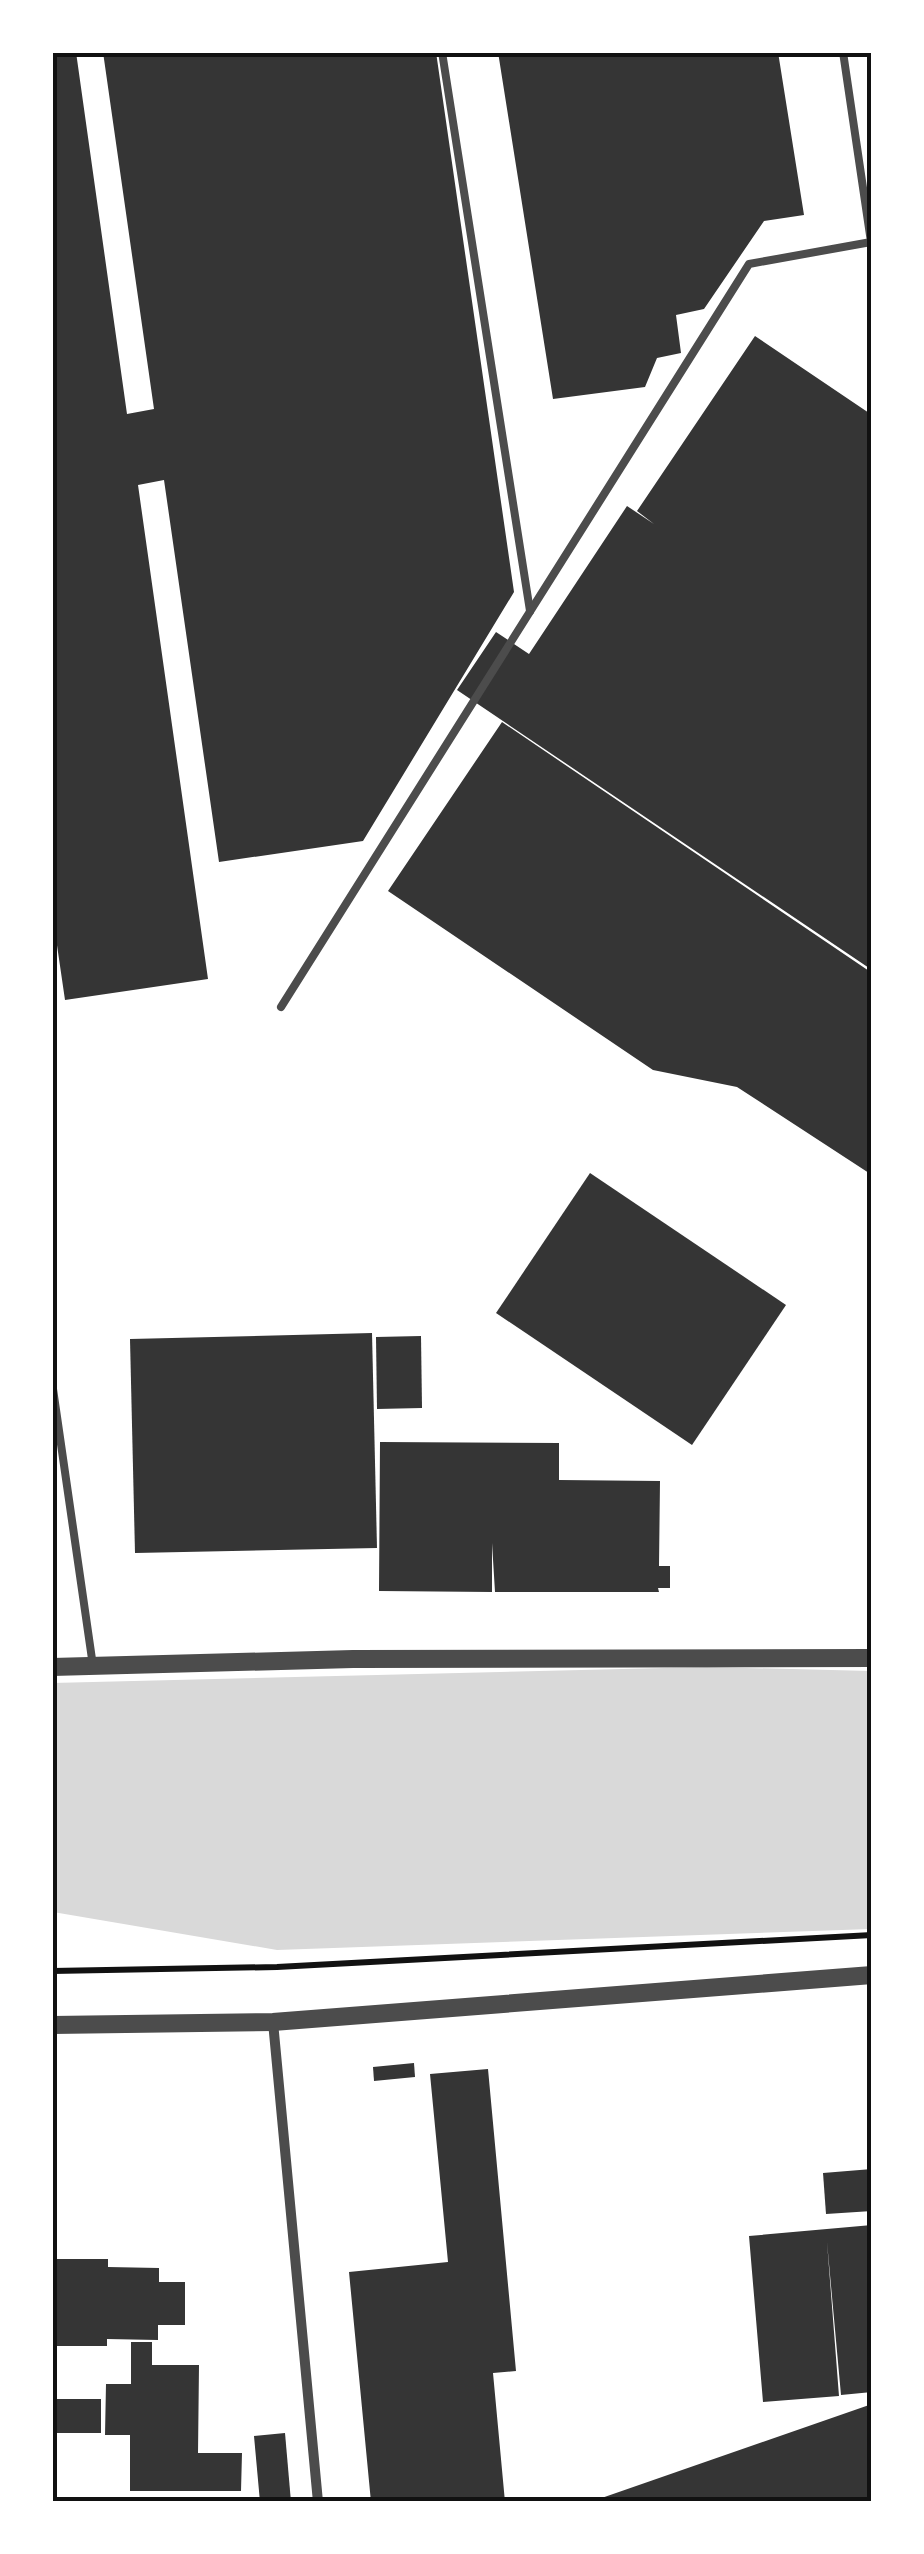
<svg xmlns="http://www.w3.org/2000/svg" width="924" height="2554" viewBox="0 0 924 2554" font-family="'Sofia Sans Condensed',sans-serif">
  <rect width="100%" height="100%" fill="#fff"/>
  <!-- water -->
  <polygon fill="#d9d9d9" points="706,1667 871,1671 871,1929 277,1950 53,1912 52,1683"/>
  <!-- building -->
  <g fill="#353535">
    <polygon points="52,52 76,52 127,414 154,409 103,52 436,52 514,592 363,841 219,862 164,480 138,485 208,979 65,1000 52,911"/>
    <polygon points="498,52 778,52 804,215 764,221 704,309 676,315 681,353 657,358 645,387 553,399"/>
    <polygon points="755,336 872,415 872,970 457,690 496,632 529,654 627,506 654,524 637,511"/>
    <polygon points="502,722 872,973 872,1175 737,1087 653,1070 388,891"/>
    <polygon points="590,1173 786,1305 692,1445 496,1313"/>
    <polygon points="372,1333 377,1548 135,1553 130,1339"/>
    <polygon points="421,1336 422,1408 377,1409 376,1337"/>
    <polygon points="380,1442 559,1443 559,1480 660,1481 659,1566 670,1566 670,1588 658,1588 659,1592 495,1592 492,1543 492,1592 379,1591"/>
    <polygon points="414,2063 415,2077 374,2081 373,2067"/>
    <polygon points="488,2069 516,2371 493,2373 505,2502 371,2502 349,2272 448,2262 430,2074"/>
    <polygon points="872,2169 872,2211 826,2214 823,2173"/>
    <polygon points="872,2225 872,2392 841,2395 827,2242 839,2396 763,2402 749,2236"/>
    <polygon points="52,2259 108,2259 108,2267 159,2268 159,2282 185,2282 185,2325 158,2325 158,2340 107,2339 107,2346 52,2346"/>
    <polygon points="131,2342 152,2342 152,2365 199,2365 198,2453 242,2453 241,2491 130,2491 130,2435 105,2435 106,2384 131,2384"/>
    <rect x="52" y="2399" width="49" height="34"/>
    <polygon points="872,2404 872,2502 594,2502 593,2501"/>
    <polygon points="285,2433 291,2502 260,2502 254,2436"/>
  </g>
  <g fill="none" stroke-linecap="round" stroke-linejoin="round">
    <!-- path -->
    <polyline stroke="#111" stroke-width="6" points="52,1971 277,1967 872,1935"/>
    <!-- service -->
    <g stroke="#4c4c4c" stroke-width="8">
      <polyline points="442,52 530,611"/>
      <polyline points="281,1007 749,264 871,242 843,52"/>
      <polyline points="52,1382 93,1666"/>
    </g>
    <!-- minor -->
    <polyline stroke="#4c4c4c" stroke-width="10" points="273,2022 318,2502"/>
    <!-- tertiary -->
    <g stroke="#4c4c4c" stroke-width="18">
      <polyline points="52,1667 353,1659 872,1658"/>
      <polyline points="52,2025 273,2022 872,1975"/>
    </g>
  </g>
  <!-- border -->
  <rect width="924" height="2554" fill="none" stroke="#ffffff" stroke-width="110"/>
  <rect x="55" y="55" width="814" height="2444" fill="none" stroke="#111" stroke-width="4"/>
</svg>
